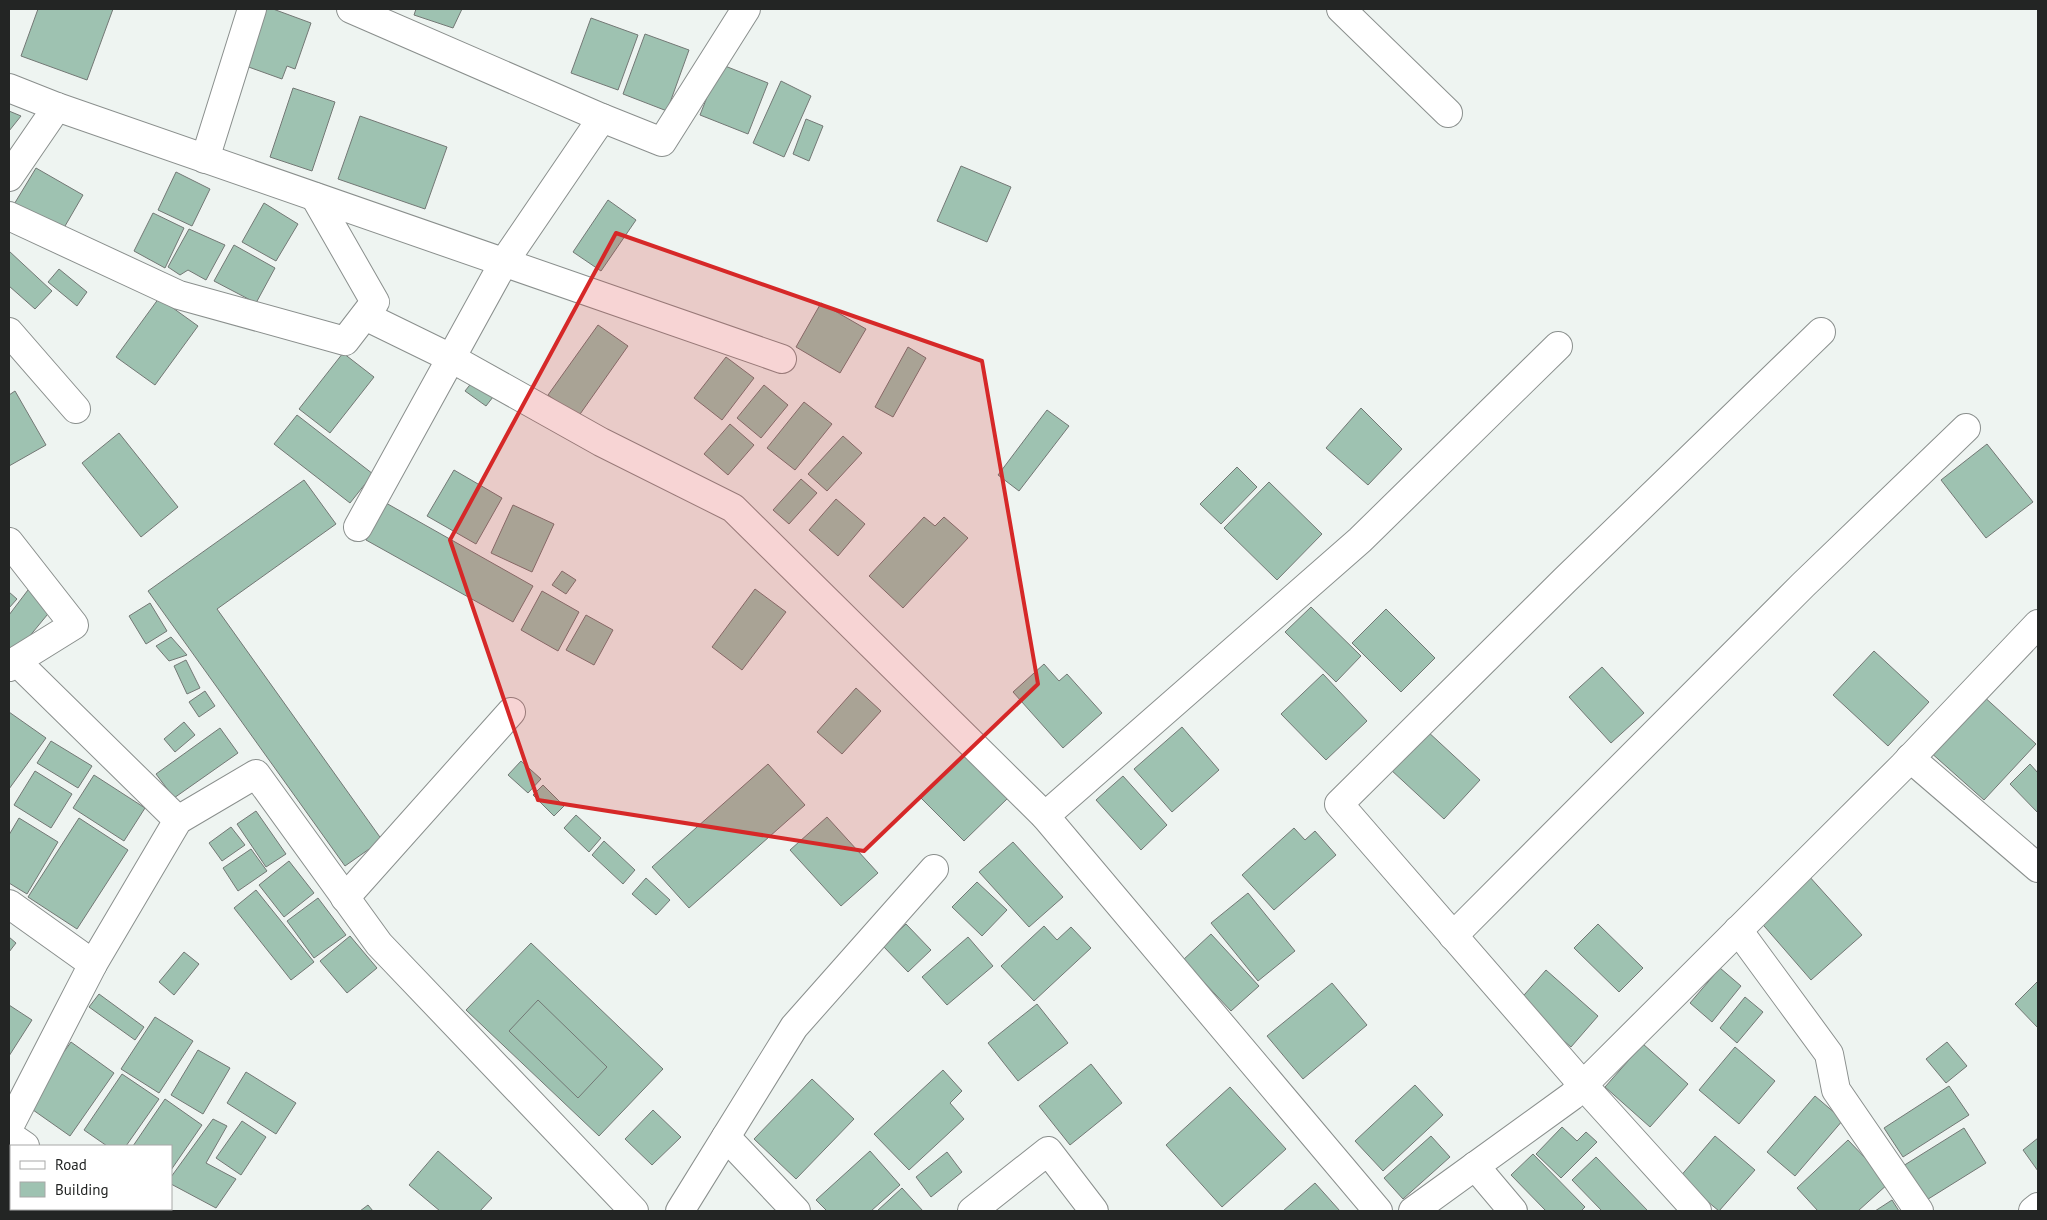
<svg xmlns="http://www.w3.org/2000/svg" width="2047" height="1220" viewBox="0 0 2047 1220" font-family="'PT Sans',sans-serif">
  <rect width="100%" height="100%" fill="#eef4f1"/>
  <!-- building -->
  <g fill="#9ec2b1" stroke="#737875">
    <polygon points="38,9 113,9 87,80 21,56"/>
    <polygon points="263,9 273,9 311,23 295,69 287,66 282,79 243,65"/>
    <polygon points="416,9 462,9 453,28 414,15"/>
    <polygon points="591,18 638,35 618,90 571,73"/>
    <polygon points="645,34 689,50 667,111 623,94"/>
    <polygon points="720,64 768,83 748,134 700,115"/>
    <polygon points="781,81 811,96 784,157 753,143"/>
    <polygon points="293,88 335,102 312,171 270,157"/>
    <polygon points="9,111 21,116 9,131"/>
    <polygon points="360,116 447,147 425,209 338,179"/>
    <polygon points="806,119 823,126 809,161 793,154"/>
    <polygon points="961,166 1011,187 987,242 937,221"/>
    <polygon points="36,168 83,195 61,233 13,206"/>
    <polygon points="176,172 210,189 192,226 158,210"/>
    <polygon points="608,200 636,220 601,271 573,252"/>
    <polygon points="264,203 298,224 276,261 242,242"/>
    <polygon points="153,213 184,228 165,268 134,251"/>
    <polygon points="189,229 225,245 206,280 188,270 180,275 168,267"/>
    <polygon points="234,245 275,268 256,303 214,281"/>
    <polygon points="9,251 52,291 35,309 9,286"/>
    <polygon points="59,269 87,292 77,306 48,282"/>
    <polygon points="159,298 198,326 155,385 116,357"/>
    <polygon points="821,303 866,329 840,373 796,347"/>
    <polygon points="598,325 628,346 578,417 548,395"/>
    <polygon points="908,347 926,358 893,417 875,407"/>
    <polygon points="343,353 374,377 330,433 299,409"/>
    <polygon points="726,357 754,378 722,420 694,398"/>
    <polygon points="473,381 493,397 486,406 465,391"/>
    <polygon points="764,385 788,405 761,438 737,418"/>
    <polygon points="15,391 46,445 9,466 9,395"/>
    <polygon points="804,402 832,424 795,470 767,448"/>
    <polygon points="1361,408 1402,449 1368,485 1326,448"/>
    <polygon points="1047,410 1069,426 1019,491 998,475"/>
    <polygon points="297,415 373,474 350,503 274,444"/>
    <polygon points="730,424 754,445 728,475 704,454"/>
    <polygon points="119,433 178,507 141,537 82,463"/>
    <polygon points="843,436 862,453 827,491 808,474"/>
    <polygon points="1987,444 2033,502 1986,538 1941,480"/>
    <polygon points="1237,467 1257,487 1221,524 1200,504"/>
    <polygon points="454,470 502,498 476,544 427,516"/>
    <polygon points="801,479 817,493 789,524 773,510"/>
    <polygon points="304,480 336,524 217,609 382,840 345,866 148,591"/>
    <polygon points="1269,482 1322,534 1277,580 1224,528"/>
    <polygon points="836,499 865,524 838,556 809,530"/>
    <polygon points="386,503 533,586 513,622 366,540"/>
    <polygon points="513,505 554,524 532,572 491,553"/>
    <polygon points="924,517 935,526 944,517 968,538 903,608 869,576"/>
    <polygon points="562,571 576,580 566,594 552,585"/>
    <polygon points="755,589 786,612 742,670 712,647"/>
    <polygon points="28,590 52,609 10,660 9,659 9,615"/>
    <polygon points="542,591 579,612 558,651 521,630"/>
    <polygon points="9,592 17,599 9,608"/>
    <polygon points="150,603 167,631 146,644 129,616"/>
    <polygon points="1311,607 1361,656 1336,682 1285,632"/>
    <polygon points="1386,609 1435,658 1401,692 1352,643"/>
    <polygon points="586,615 613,630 594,665 566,650"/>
    <polygon points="171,637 187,655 169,661 156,646"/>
    <polygon points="1874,651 1929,702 1888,746 1833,695"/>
    <polygon points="186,660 200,688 187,694 174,666"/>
    <polygon points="1044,664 1059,681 1067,674 1102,713 1063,748 1013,692"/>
    <polygon points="1602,667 1644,713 1611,743 1569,697"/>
    <polygon points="1323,674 1367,721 1326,760 1281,714"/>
    <polygon points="856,688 881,711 842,754 817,732"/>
    <polygon points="205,691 215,706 199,717 189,702"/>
    <polygon points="1981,694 2036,744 1984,800 1929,751"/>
    <polygon points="9,712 46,738 9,789"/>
    <polygon points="184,722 195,735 175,752 164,739"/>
    <polygon points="1182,727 1219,770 1172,812 1134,769"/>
    <polygon points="220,728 238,753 174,798 156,774"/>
    <polygon points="1426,730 1480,780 1444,819 1390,769"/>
    <polygon points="51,741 92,766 78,788 37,763"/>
    <polygon points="967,751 1010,796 964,841 920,797"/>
    <polygon points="521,761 541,779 528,793 508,775"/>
    <polygon points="768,764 805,805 689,908 652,867"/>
    <polygon points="2030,764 2038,773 2038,813 2010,784"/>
    <polygon points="35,771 72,794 51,828 14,805"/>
    <polygon points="94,775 145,808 124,841 73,808"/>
    <polygon points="1123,776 1167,825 1141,850 1096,800"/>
    <polygon points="543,785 564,806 554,816 533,795"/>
    <polygon points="256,811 286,854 266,867 237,824"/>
    <polygon points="576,815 601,838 589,852 564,828"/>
    <polygon points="827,817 878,873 841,906 790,850"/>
    <polygon points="19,818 58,842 27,894 9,883 9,835"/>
    <polygon points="79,818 128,850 77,929 28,897"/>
    <polygon points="231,827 245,845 222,861 209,843"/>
    <polygon points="1294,828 1305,840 1315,831 1336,855 1274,910 1242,875"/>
    <polygon points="604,841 635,870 623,884 592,855"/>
    <polygon points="1013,842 1063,897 1029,927 979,872"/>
    <polygon points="251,849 267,871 238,891 223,868"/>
    <polygon points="289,861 314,893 284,917 259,885"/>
    <polygon points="1808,875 1862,935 1811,980 1758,919"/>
    <polygon points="646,878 670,900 656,915 632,894"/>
    <polygon points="977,882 1007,910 982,936 952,907"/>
    <polygon points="256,890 314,962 291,980 234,908"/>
    <polygon points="1248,893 1295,951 1258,981 1211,923"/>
    <polygon points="318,898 346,935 314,958 287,921"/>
    <polygon points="906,924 931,950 908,972 883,946"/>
    <polygon points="1598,924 1643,968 1619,992 1574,948"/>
    <polygon points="1044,926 1057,940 1071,927 1091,948 1034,1001 1001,966"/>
    <polygon points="1211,934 1259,986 1231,1011 1183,960"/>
    <polygon points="350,936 377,968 347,993 320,961"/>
    <polygon points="9,937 16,943 9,952"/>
    <polygon points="968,937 993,966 947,1005 922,977"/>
    <polygon points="531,943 663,1069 599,1136 466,1010"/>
    <polygon points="184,952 199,964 174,995 159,982"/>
    <polygon points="1720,968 1741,986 1712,1022 1690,1003"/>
    <polygon points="1546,970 1598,1016 1571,1047 1518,1002"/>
    <polygon points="2038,981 2038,1028 2015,1004"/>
    <polygon points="1332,983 1367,1025 1303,1079 1267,1036"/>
    <polygon points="99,994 144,1027 135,1040 89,1007"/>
    <polygon points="1745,997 1763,1012 1737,1043 1720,1028"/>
    <polygon points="538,1000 607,1067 578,1098 509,1031"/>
    <polygon points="1037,1004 1068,1043 1018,1081 988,1043"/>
    <polygon points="9,1005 32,1020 9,1056"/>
    <polygon points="155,1017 193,1041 159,1093 121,1069"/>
    <polygon points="71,1042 114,1073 70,1136 26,1105"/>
    <polygon points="1947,1042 1967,1066 1946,1083 1926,1059"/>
    <polygon points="1643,1044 1688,1084 1650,1127 1605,1087"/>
    <polygon points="1735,1047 1775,1081 1739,1124 1699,1090"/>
    <polygon points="198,1050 230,1068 203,1114 171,1095"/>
    <polygon points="1091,1064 1122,1103 1070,1145 1039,1106"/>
    <polygon points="943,1070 962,1091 950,1103 964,1119 909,1170 874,1134"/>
    <polygon points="246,1072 296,1103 276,1134 227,1103"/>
    <polygon points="122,1074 159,1099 126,1146 107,1146 84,1130"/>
    <polygon points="812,1079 854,1119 796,1179 754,1139"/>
    <polygon points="1415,1085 1443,1115 1383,1171 1355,1141"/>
    <polygon points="1949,1086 1969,1115 1903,1157 1884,1128"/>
    <polygon points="1230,1087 1286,1149 1222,1207 1166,1145"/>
    <polygon points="1815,1096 1843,1120 1795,1176 1767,1152"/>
    <polygon points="165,1099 202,1125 171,1170 171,1146 133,1146"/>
    <polygon points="653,1110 681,1137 652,1165 625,1139"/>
    <polygon points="213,1119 227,1126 206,1163 236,1179 216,1208 171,1184 171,1177"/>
    <polygon points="242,1121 266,1137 241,1175 216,1158"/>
    <polygon points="1562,1127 1577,1141 1586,1132 1597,1142 1561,1178 1536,1154"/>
    <polygon points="1964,1128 1986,1163 1925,1201 1903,1166"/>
    <polygon points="1431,1136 1450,1157 1403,1199 1384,1178"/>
    <polygon points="1715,1136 1755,1170 1719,1211 1679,1178"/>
    <polygon points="2038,1138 2038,1171 2023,1150"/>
    <polygon points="1848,1140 1889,1183 1858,1211 1818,1211 1797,1188"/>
    <polygon points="438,1151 492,1198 480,1211 440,1211 409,1185"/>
    <polygon points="870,1151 900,1185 871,1211 827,1211 816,1200"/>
    <polygon points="947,1152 962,1172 931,1197 916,1177"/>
    <polygon points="1533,1154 1585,1207 1581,1211 1546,1211 1511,1175"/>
    <polygon points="1596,1157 1648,1211 1602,1211 1572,1180"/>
    <polygon points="9,1179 11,1181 11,1209 15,1209 13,1211 9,1211"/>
    <polygon points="1315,1183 1340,1211 1283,1211"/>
    <polygon points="902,1188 923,1211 877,1211"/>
    <polygon points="1892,1200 1899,1211 1875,1211"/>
    <polygon points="368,1205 373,1211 360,1211"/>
    <polygon points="26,1209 67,1209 71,1211 25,1211"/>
  </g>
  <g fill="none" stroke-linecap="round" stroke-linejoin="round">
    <!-- street casing -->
    <g stroke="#8a8f8d" stroke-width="30">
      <g id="street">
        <polyline points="351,9 602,118"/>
        <polyline points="1341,9 1448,113"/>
        <polyline points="9,88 57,107 782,359"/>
        <polyline points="205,159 252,9"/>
        <polyline points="9,177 57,107"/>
        <polyline points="9,216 179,295 345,341 375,302 315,197"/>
        <polyline points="365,316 451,358 601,442 733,508 1045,816"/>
        <polyline points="9,332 76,409"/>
        <polyline points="358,527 504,262 602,118 662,142 746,9"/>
        <polyline points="9,542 74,625 16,661"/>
        <polyline points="9,667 16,661 178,820"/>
        <polyline points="1910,758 2038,868"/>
        <polyline points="345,898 511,712"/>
        <polyline points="9,904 93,964 178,820 256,774 379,944 634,1211"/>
        <polyline points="1738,930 1829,1054 1836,1090 1919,1211"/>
        <polyline points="1453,936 1803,585 1966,428"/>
        <polyline points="9,1127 93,964"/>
        <polyline points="726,1137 796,1211"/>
        <polyline points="1475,1166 1513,1211"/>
        <polyline points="680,1211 794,1027 934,869"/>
        <polyline points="972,1211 1048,1151 1094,1211"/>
        <polyline points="1378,1211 1045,816 1360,540 1558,346"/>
        <polyline points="1413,1211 1572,1096 1903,766 2038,624"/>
        <polyline points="1697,1211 1583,1085 1339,804 1565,580 1821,332"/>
        <polyline points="2033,1211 2038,1207"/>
      </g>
    </g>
    <!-- secondary casing -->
    <g stroke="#8a8f8d" stroke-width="30">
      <g id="secondary">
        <polyline points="9,1135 25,1146"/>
        <polyline points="112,1209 115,1211"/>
      </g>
    </g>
    <!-- street -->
    <use href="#street" stroke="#fff" stroke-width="28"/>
    <!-- secondary -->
    <use href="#secondary" stroke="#fff" stroke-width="28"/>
  </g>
  <!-- marked area -->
  <path fill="#d62828" fill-opacity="0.2" stroke="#d62828" stroke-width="4" stroke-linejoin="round" d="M616,233L982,361L1038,684L864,851L538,800L450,540Z"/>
  <!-- border -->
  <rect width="2047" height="1220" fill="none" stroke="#232524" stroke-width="20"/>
  <!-- legend -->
  <rect x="10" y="1145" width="162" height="65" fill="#ffffff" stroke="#a7a8a7"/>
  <rect x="20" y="1161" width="25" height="8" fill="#ffffff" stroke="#a7a8a7"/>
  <text x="55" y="1170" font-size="15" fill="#232524">Road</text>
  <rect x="20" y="1182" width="25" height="15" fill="#9ec2b1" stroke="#a7a8a7"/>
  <text x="55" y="1195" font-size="15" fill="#232524">Building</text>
</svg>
